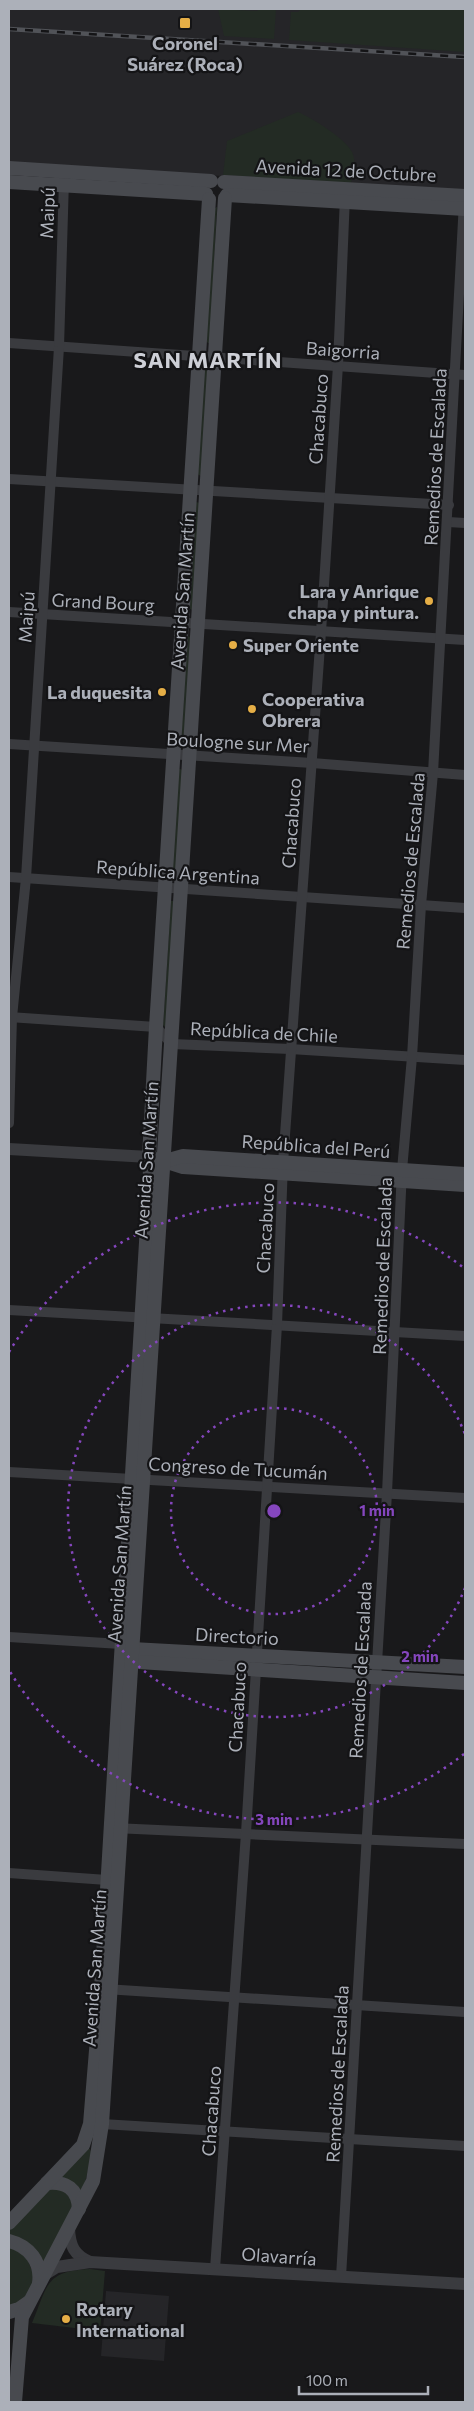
<svg xmlns="http://www.w3.org/2000/svg" width="474" height="2411" viewBox="0 0 474 2411" font-family="Commissioner,sans-serif">
  <rect width="100%" height="100%" fill="#19191b"/>
  <!-- built -->
  <g fill="#252528">
    <polygon points="9,9 465,9 465,192 9,162"/>
    <polygon points="106,2291 169,2296 164,2361 101,2356"/>
  </g>
  <!-- green -->
  <g fill="#232b24">
    <polygon points="218,9 257,11 259,9 276,9 274,39 224,36"/>
    <polygon points="301,9 465,9 465,52 289,40 291,12 298,12"/>
    <path d="M298,112C312,118 346,139 352,152C357,163 353,173 351,183L223,175L227,141Z"/>
    <polygon points="217,207 210,343 208,343 206,341 215,208"/>
    <polygon points="204,370 208,370 201,476 197,474"/>
    <polygon points="196,502 200,503 192,610 189,608"/>
    <polygon points="188,636 190,637 185,741 182,742 181,742 187,637"/>
    <polygon points="180,769 182,770 177,875 174,876 172,875 178,770"/>
    <polygon points="171,901 174,901 166,1028 163,1025"/>
    <polygon points="87,2149 90,2149 92,2154 82,2195 57,2178"/>
    <polygon points="54,2187 66,2190 74,2205 43,2266 9,2237 9,2227 46,2191"/>
    <path d="M9,2247L24,2253C38,2280 41,2294 9,2307Z"/>
    <path d="M90,2269L105,2271L100,2331L32,2323C48,2285 45,2271 90,2269Z"/>
  </g>
  <g fill="none" stroke-linecap="round" stroke-linejoin="round">
    <!-- minor -->
    <g stroke="#3a3b3f" stroke-width="10">
      <polyline points="9,343 465,375"/>
      <polyline points="9,479 449,505"/>
      <polyline points="448,522 465,523"/>
      <polyline points="9,612 465,640"/>
      <polyline points="9,744 312,763 465,775"/>
      <polyline points="9,877 465,908"/>
      <polyline points="9,1017 156,1027 172,1044 290,1049 465,1060"/>
      <polyline points="9,1123 12,1017 26,878 59,347 64,180"/>
      <polyline points="9,1310 465,1336"/>
      <polyline points="9,1472 465,1498"/>
      <polyline points="9,1637 121,1644"/>
      <polyline points="114,1828 465,1844"/>
      <polyline points="9,1873 107,1880"/>
      <polyline points="105,1989 465,2012"/>
      <polyline points="102,2124 465,2146"/>
      <polyline points="215,2269 246,1833 277,1325 283,1163 321,632 338,365 345,196"/>
      <polyline points="341,2277 387,1493 402,1170 412,1057 421,905 433,773 464,202"/>
    </g>
    <!-- tertiary -->
    <g stroke="#3a3b3f" stroke-width="12">
      <polyline points="9,1149 149,1157"/>
      <path d="M69,2229C70,2246 74,2255 90,2262"/>
      <polyline points="44,2275 57,2267 90,2262 465,2284"/>
    </g>
    <!-- secondary -->
    <g stroke="#484a4f" stroke-width="14">
      <polyline points="9,168 211,181"/>
      <polyline points="9,182 206,194"/>
      <polyline points="224,182 465,196"/>
      <polyline points="227,195 465,209"/>
      <polyline points="158,1159 183,1167 465,1185"/>
      <polyline points="165,1161 183,1156 465,1174"/>
      <polyline points="124,1646 132,1649 465,1667"/>
      <polyline points="123,1661 465,1683"/>
      <path d="M47,2183C66,2181 78,2189 79,2209"/>
      <polyline points="9,2223 83,2145 90,2124 101,1989 150,1176 149,1157 156,1027 209,199"/>
      <path d="M9,2241C29,2246 42,2262 39,2283"/>
      <polyline points="9,2312 19,2309 29,2302"/>
      <polyline points="15,2402 22,2317 93,2181 102,2124 225,198"/>
    </g>
    <!-- rail casing -->
    <g stroke="#515358" stroke-width="4.5">
      <polyline id="rail" points="9,29 465,57"/>
    </g>
    <!-- rail -->
    <use href="#rail" stroke="#141416" stroke-width="2.5" stroke-dasharray="8" stroke-linecap="butt"/>
  </g>
  <!-- distance rings -->
  <g fill="none" stroke="#8546be" stroke-width="2.5" stroke-dasharray="2.5 5">
    <circle cx="274" cy="1511" r="103"/>
    <path d="M465 1588A206 206 0 1 1 465 1434"/>
    <path d="M464 1754A309 309 0 0 1 9 1670M9 1352A309 309 0 0 1 464 1268"/>
  </g>
  <!-- markers -->
  <g fill="#e5ae46" stroke="#141416" stroke-width="2">
    <rect x="179" y="17" width="12" height="12" rx="2.5"/>
    <circle cx="429" cy="601" r="5"/>
    <circle cx="233" cy="645" r="5"/>
    <circle cx="162" cy="692" r="5"/>
    <circle cx="252" cy="709" r="5"/>
    <circle cx="66" cy="2319" r="5"/>
  </g>
  <g text-anchor="middle" dominant-baseline="central" stroke-width="4.5" stroke-linejoin="round" paint-order="stroke">
    <!-- poi labels -->
    <g font-size="18" font-weight="bold" fill="#acb0b9" stroke="#141416" text-anchor="start">
      <text x="185" y="43" text-anchor="middle">Coronel<tspan x="185" dy="21">Suárez (Roca)</tspan></text>
      <text x="419" y="591" text-anchor="end">Lara y Anrique<tspan x="419" dy="21">chapa y pintura.</tspan></text>
      <text x="243" y="645">Super Oriente</text>
      <text x="152" y="692" text-anchor="end">La duquesita</text>
      <text x="262" y="699">Cooperativa<tspan x="262" dy="21">Obrera</tspan></text>
      <text x="76" y="2309">Rotary<tspan x="76" dy="21">International</tspan></text>
    </g>
    <!-- street labels -->
    <g font-size="18" fill="#acb0b9" stroke="#141416">
      <text transform="translate(346 170) rotate(3)">Avenida 12 de Octubre</text>
      <text transform="translate(47 213) rotate(-88)">Maipú</text>
      <text transform="translate(343 350) rotate(4)">Baigorria</text>
      <text transform="translate(318 419) rotate(-86)">Chacabuco</text>
      <text transform="translate(435 457) rotate(-87)">Remedios de Escalada</text>
      <text transform="translate(182 591) rotate(-86)">Avenida San Martín</text>
      <text transform="translate(103 602) rotate(3)">Grand Bourg</text>
      <text transform="translate(26 617) rotate(-86)">Maipú</text>
      <text transform="translate(238 742) rotate(3)">Boulogne sur Mer</text>
      <text transform="translate(291 823) rotate(-86)">Chacabuco</text>
      <text transform="translate(410 861) rotate(-85)">Remedios de Escalada</text>
      <text transform="translate(178 872) rotate(4)">República Argentina</text>
      <text transform="translate(264 1032) rotate(3)">República de Chile</text>
      <text transform="translate(316 1146) rotate(4)">República del Perú</text>
      <text transform="translate(146 1160) rotate(-86)">Avenida San Martín</text>
      <text transform="translate(265 1228) rotate(-87)">Chacabuco</text>
      <text transform="translate(382 1266) rotate(-88)">Remedios de Escalada</text>
      <text transform="translate(238 1468) rotate(3)">Congreso de Tucumán</text>
      <text transform="translate(119 1564) rotate(-86)">Avenida San Martín</text>
      <text transform="translate(237 1636) rotate(3)">Directorio</text>
      <text transform="translate(360 1670) rotate(-87)">Remedios de Escalada</text>
      <text transform="translate(237 1707) rotate(-87)">Chacabuco</text>
      <text transform="translate(94 1968) rotate(-86)">Avenida San Martín</text>
      <text transform="translate(337 2074) rotate(-87)">Remedios de Escalada</text>
      <text transform="translate(211 2111) rotate(-86)">Chacabuco</text>
      <text transform="translate(279 2256) rotate(4)">Olavarría</text>
    </g>
    <!-- district labels -->
    <g font-size="22" font-weight="bold" letter-spacing="1" fill="#cdcfd6" stroke="#141416">
      <text x="208" y="359">SAN MARTÍN</text>
    </g>
  </g>
  <circle cx="274" cy="1511" r="8" fill="#8546be" stroke="#141416" stroke-width="2.5"/>
  <g font-size="15" text-anchor="middle" font-weight="bold" fill="#8546be" stroke="#141416" stroke-width="4.5" stroke-linejoin="round" paint-order="stroke">
    <text x="377" y="1516">1 min</text>
    <text x="420" y="1662">2 min</text>
    <text x="274" y="1825">3 min</text>
  </g>
  <!-- border -->
  <rect width="474" height="2411" fill="none" stroke="#acb0b9" stroke-width="20"/>
  <!-- scale -->
  <path d="M299 2386v8h129v-8" fill="none" stroke="#acb0b9" stroke-width="2.5"/>
  <text x="306" y="2386" font-size="15" fill="#acb0b9" stroke="#141416" stroke-width="4" paint-order="stroke">100 m</text>
</svg>
